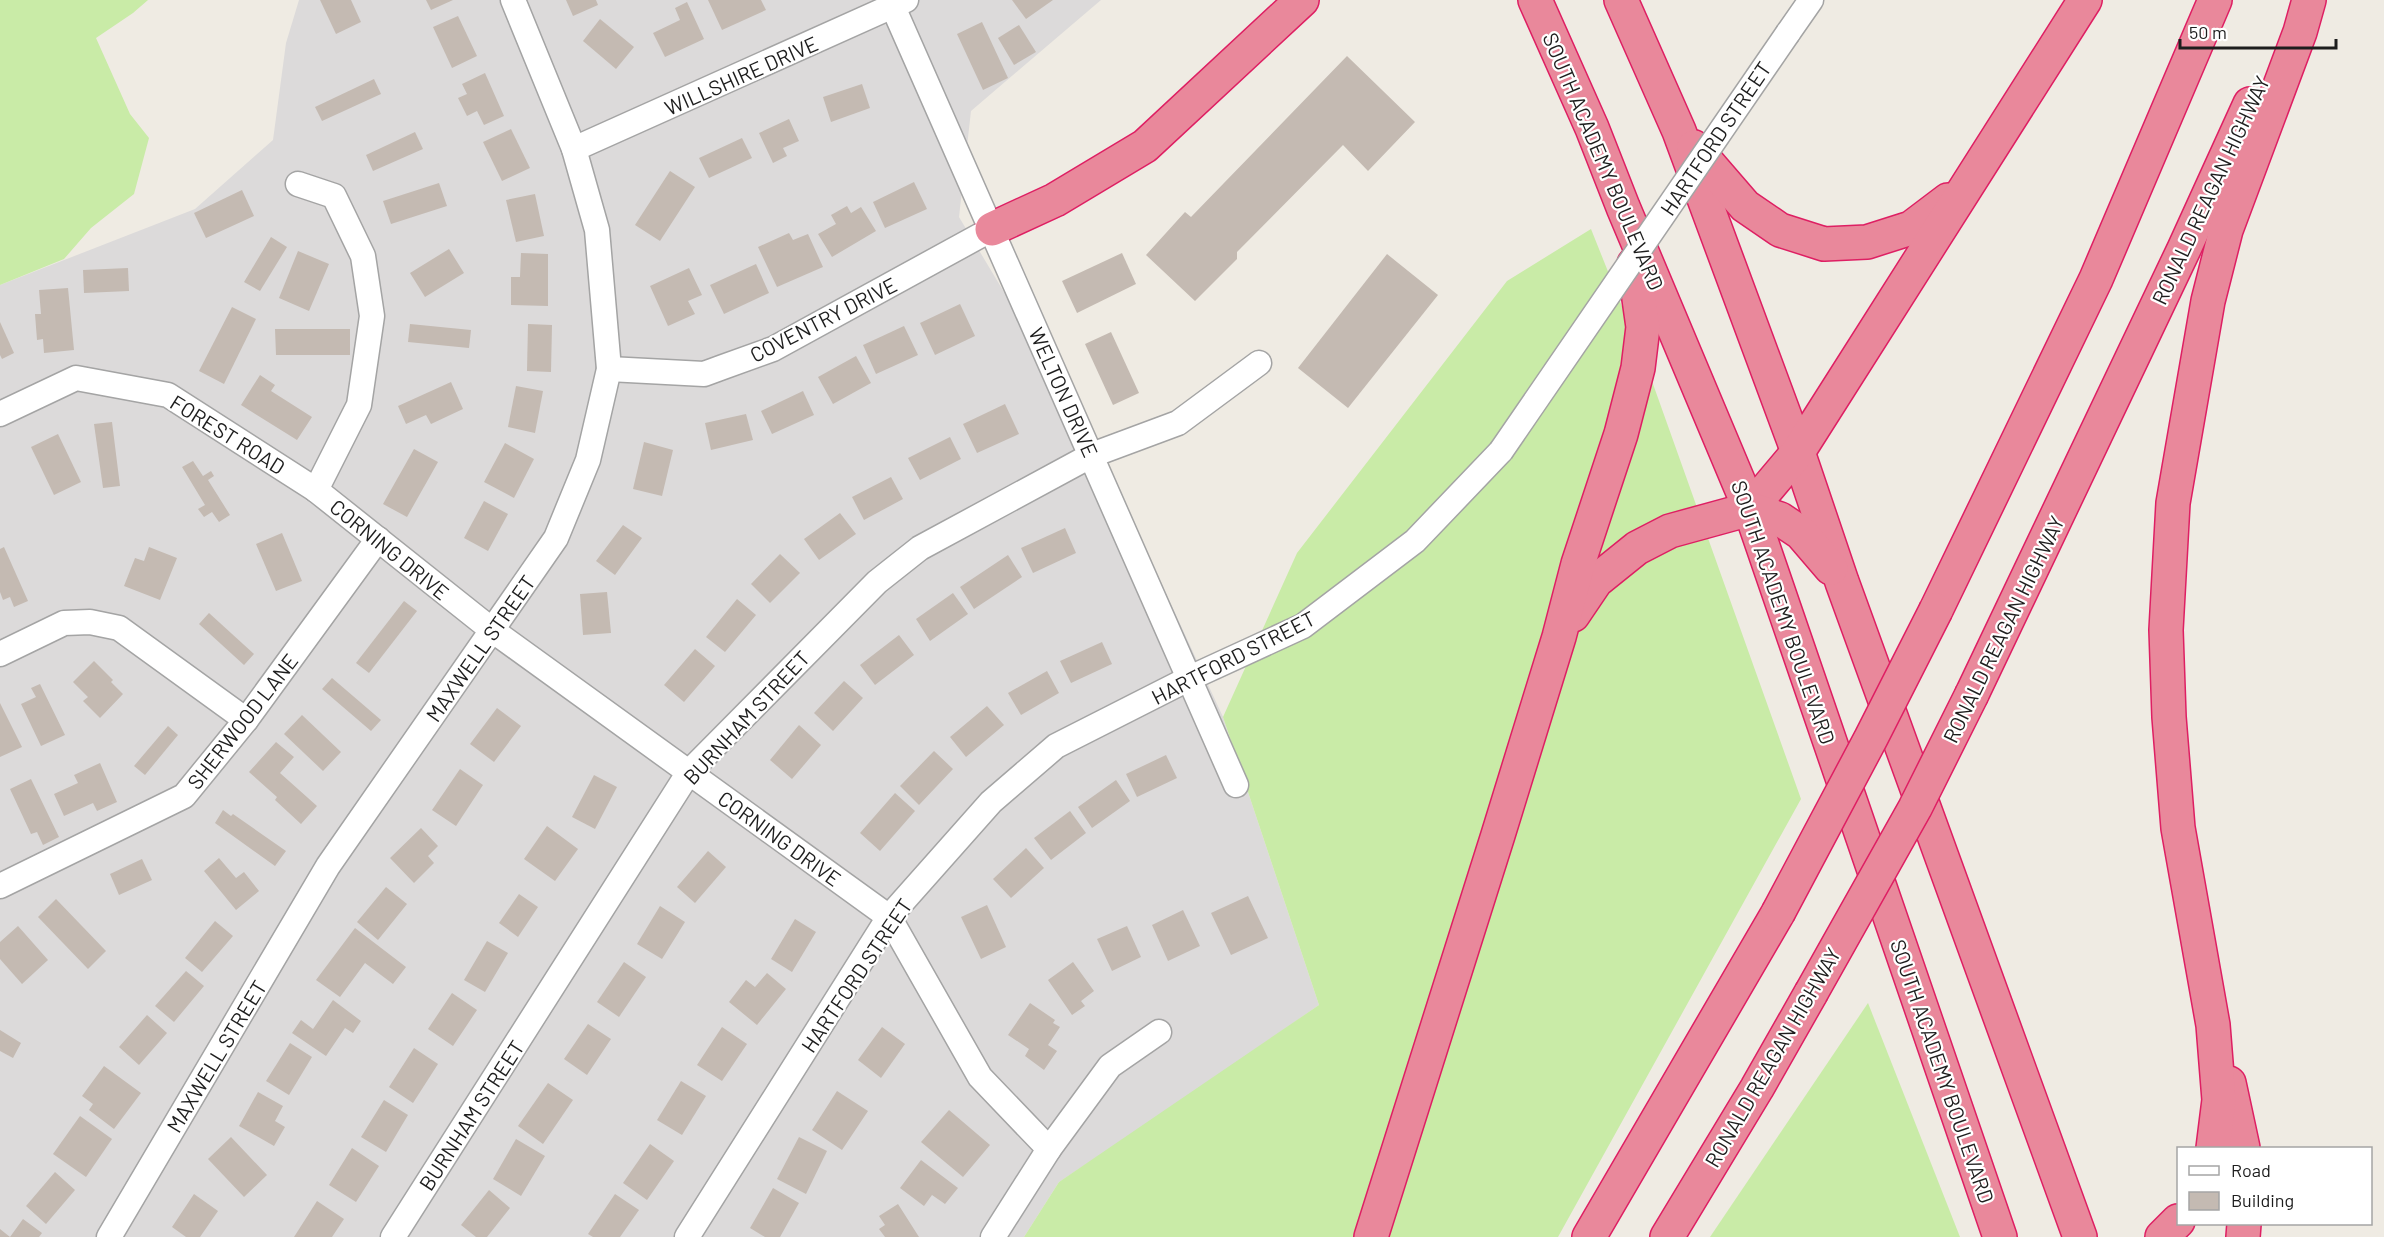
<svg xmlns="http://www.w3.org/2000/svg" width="2384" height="1237" viewBox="0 0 2384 1237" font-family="Barlow,sans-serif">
  <rect width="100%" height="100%" fill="#efebe3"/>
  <!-- residential -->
  <polygon fill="#dcdada" points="299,0 1101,0 971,111 959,217 1104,459 1223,717 1319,1005 1159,1116 1059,1182 1024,1237 0,1237 0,285 195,209 273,140 286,43"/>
  <!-- grass -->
  <g fill="#c9eba7">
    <polygon points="0,0 148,0 133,13 96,38 130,114 149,138 134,194 91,228 64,259 0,285"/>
    <polygon points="1591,229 1653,384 1801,799 1558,1237 1024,1237 1059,1182 1319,1005 1223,717 1297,553 1507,281"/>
    <polygon points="1868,1003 1960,1237 1710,1237"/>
  </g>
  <!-- building -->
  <g fill="#c4bab2">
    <polygon points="320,0 351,0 361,22 336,34"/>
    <polygon points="426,0 453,0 431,10"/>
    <polygon points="566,0 596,0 598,5 573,16"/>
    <polygon points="708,0 761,0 766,10 722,30"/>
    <polygon points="1012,0 1053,0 1026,19"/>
    <polygon points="687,2 704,39 665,57 653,33 680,20 675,8"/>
    <polygon points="458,16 477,56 452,68 433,27"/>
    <polygon points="600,19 634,47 616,69 583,41"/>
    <polygon points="982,22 1008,78 983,90 957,34"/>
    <polygon points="1019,25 1036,52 1014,65 998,38"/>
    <polygon points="1347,56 1415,122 1368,171 1343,145 1237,252 1237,259 1195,301 1146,255 1185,212 1191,217"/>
    <polygon points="485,73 504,116 484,125 477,111 467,116 458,98 467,94 462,84"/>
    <polygon points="374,79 381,94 322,121 315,107"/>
    <polygon points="862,84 870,108 831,122 823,97"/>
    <polygon points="789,119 799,141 783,148 787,156 773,163 759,133"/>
    <polygon points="511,129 530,168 502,181 483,142"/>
    <polygon points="415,132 423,149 373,171 366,155"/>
    <polygon points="742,138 752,158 709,178 699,158"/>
    <polygon points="670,171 695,187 660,241 635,225"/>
    <polygon points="914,182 927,209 885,228 873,202"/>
    <polygon points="439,183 447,206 391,224 383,201"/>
    <polygon points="242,190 254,216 206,238 194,213"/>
    <polygon points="535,194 544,236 516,242 506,200"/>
    <polygon points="847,206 851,213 861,207 876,231 832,257 818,234 836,224 831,215"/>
    <polygon points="789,233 793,240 808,234 823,267 777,287 758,247"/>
    <polygon points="271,237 287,247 260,291 244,282"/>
    <polygon points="449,249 464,273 425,297 410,273"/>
    <polygon points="298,251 329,264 309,311 279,298"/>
    <polygon points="521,253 548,254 548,306 511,305 511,277 520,277"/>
    <polygon points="1122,253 1136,284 1077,313 1062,281"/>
    <polygon points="1387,254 1438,295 1348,408 1298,368"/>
    <polygon points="756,264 769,293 724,314 710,285"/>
    <polygon points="128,268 129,291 84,293 83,270"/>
    <polygon points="689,268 702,295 688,301 695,314 668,326 650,286"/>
    <polygon points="68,288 74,350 44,353 43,339 37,340 35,314 41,314 39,290"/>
    <polygon points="960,304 975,336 935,355 920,323"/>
    <polygon points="232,307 256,319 224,384 199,371"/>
    <polygon points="0,322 14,353 2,359 0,355"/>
    <polygon points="410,324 471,330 469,348 408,342"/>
    <polygon points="528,324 552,325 551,372 527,371"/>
    <polygon points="904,326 918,355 876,374 863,345"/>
    <polygon points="275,329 350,329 350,355 276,355"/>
    <polygon points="1111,332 1139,393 1113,405 1085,344"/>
    <polygon points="856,356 871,383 833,404 818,377"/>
    <polygon points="260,375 275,385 271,391 312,417 297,440 241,405"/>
    <polygon points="451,382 463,409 431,424 426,415 406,424 398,406"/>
    <polygon points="516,386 543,391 535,433 508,427"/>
    <polygon points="803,391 814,415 772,434 761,411"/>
    <polygon points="1005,404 1019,434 977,453 963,424"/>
    <polygon points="746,414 753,440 711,450 705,423"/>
    <polygon points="112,422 120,486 103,488 94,424"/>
    <polygon points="58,434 81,482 54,495 31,447"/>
    <polygon points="950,437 961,459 920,480 908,458"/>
    <polygon points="644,442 673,450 662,496 633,489"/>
    <polygon points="505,443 534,459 514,498 484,482"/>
    <polygon points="414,449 438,462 407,517 383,504"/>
    <polygon points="193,461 203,476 211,471 214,476 208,480 230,515 219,522 212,512 204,517 198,509 205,505 182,467"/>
    <polygon points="891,477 903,499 864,520 852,497"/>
    <polygon points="484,501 508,514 488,551 464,538"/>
    <polygon points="840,513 856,534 819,560 804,539"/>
    <polygon points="623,525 642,538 615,575 596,561"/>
    <polygon points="1065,528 1076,553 1033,573 1021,548"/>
    <polygon points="282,533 302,581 276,591 256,544"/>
    <polygon points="4,547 28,601 14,607 10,597 3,600 0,592 0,549"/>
    <polygon points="149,547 177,558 160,600 124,586 135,558 144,561"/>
    <polygon points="780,554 800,573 770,603 751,584"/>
    <polygon points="1008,555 1022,577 974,609 960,587"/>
    <polygon points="607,592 611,633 583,635 580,594"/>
    <polygon points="953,593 968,614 930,641 916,619"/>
    <polygon points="737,599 756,615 725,652 706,637"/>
    <polygon points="404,601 417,611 369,673 356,663"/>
    <polygon points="209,613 254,654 244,665 199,624"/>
    <polygon points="899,635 914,655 875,685 860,665"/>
    <polygon points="1102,642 1112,664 1071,683 1060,661"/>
    <polygon points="695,649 715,666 684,702 664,685"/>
    <polygon points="94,661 113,680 111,682 123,694 100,718 83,701 88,697 73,682"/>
    <polygon points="1047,671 1059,693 1021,715 1008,693"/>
    <polygon points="332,678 381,720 371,731 322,689"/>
    <polygon points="844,681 863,698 833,731 814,713"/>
    <polygon points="40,684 65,735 41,746 21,704 36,697 31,688"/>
    <polygon points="0,703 22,747 0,757"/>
    <polygon points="987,706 1004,725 966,757 950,737"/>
    <polygon points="497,708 521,726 494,762 470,744"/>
    <polygon points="302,715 341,752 323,771 284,734"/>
    <polygon points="799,725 821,745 792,779 770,760"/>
    <polygon points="168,726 178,735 145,775 134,766"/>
    <polygon points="276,742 294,757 280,773 317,806 301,824 275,800 277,797 249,772"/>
    <polygon points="934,751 953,769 919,805 900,786"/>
    <polygon points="1166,755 1177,778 1137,797 1126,774"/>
    <polygon points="100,763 117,802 97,811 93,803 64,816 54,794 78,783 74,775"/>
    <polygon points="460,769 483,785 456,826 432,810"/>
    <polygon points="594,775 617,787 595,829 572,817"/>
    <polygon points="31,779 59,837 43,845 37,832 31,834 10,789"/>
    <polygon points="1116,780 1130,801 1092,828 1078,807"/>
    <polygon points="895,793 915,811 880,851 860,833"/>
    <polygon points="223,810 231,816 233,814 286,851 275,866 215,823"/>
    <polygon points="1070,811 1086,833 1051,860 1034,838"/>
    <polygon points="547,826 578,849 555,881 524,859"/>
    <polygon points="421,828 438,846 428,856 434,863 414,883 390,858"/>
    <polygon points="1026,848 1044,868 1011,898 993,879"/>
    <polygon points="708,851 726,867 695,903 677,887"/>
    <polygon points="219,858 236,878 244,872 259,891 236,910 204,871"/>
    <polygon points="142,859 152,880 119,895 110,874"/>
    <polygon points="386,887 407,904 378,940 357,922"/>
    <polygon points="519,894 538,907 518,937 499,923"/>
    <polygon points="1248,896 1268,938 1231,955 1211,913"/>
    <polygon points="56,899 106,951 88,969 38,917"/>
    <polygon points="987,905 1006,947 981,959 961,917"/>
    <polygon points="660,906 685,922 662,959 637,944"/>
    <polygon points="1183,910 1200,946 1168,961 1152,925"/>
    <polygon points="795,919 816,932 792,972 771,959"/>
    <polygon points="215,921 233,936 202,972 185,958"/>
    <polygon points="18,926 48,960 22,984 0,959 0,942"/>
    <polygon points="1127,926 1141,957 1112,971 1097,939"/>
    <polygon points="355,928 406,967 393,984 365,963 340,997 316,980"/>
    <polygon points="487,941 508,953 485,992 464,980"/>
    <polygon points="624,962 646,977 619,1017 597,1002"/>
    <polygon points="1073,962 1094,991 1081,1001 1085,1006 1072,1015 1048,980"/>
    <polygon points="186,971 204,986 174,1022 155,1006"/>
    <polygon points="767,973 786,989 757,1025 729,1002 746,980 755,987"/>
    <polygon points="452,993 477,1010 453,1046 428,1029"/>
    <polygon points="333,1000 361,1021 353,1033 345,1028 326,1056 292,1033 301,1020 313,1029"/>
    <polygon points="1030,1003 1055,1020 1053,1023 1060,1027 1048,1045 1057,1051 1044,1070 1025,1056 1029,1049 1008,1035"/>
    <polygon points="147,1015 167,1033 139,1065 119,1047"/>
    <polygon points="588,1024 611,1039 587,1075 564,1059"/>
    <polygon points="722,1027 747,1044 722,1081 697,1065"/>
    <polygon points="882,1027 905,1044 881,1078 858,1060"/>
    <polygon points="0,1030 21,1043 13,1058 0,1051"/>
    <polygon points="290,1043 312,1057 289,1095 266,1081"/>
    <polygon points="414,1048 438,1064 413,1103 389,1087"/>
    <polygon points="104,1066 141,1093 114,1129 89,1110 93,1104 82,1096"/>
    <polygon points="681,1081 706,1096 682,1135 657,1120"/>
    <polygon points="548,1083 573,1100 543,1144 518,1126"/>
    <polygon points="837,1091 868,1111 842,1150 812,1130"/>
    <polygon points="258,1092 283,1106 275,1121 285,1127 274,1146 239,1126"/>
    <polygon points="384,1100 408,1115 386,1152 361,1137"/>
    <polygon points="949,1110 990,1145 963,1177 921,1142"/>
    <polygon points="80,1116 112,1139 86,1177 53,1154"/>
    <polygon points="231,1137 267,1175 244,1197 208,1159"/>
    <polygon points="799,1137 827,1151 806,1194 777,1179"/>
    <polygon points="516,1139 545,1156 521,1196 493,1179"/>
    <polygon points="650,1144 674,1161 647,1200 623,1183"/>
    <polygon points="352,1148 379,1166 356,1202 329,1185"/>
    <polygon points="921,1160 958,1188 945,1204 932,1195 924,1206 900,1188"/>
    <polygon points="55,1172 75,1190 46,1224 26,1206"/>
    <polygon points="773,1188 799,1203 780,1237 765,1237 750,1228"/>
    <polygon points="489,1190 510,1208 487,1237 476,1237 461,1225"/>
    <polygon points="194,1194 218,1211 200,1237 186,1237 172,1227"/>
    <polygon points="615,1194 639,1210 620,1237 593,1237 588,1234"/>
    <polygon points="317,1201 344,1219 332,1237 294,1237"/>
    <polygon points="898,1204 919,1237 885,1237 879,1229 885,1225 879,1216"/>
    <polygon points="23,1219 42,1233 39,1237 0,1237 0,1229 10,1237"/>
  </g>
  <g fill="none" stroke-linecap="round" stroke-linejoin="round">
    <!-- minor casing -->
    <g stroke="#a4a4a4" stroke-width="27">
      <g id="minor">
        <polyline points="890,0 1236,785"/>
        <polyline points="1788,33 1811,0"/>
        <polyline points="574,149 906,0"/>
        <polyline points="298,184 334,196 363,256 372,316 359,405 316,490"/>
        <polyline points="609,369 704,374 723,367 773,349 992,229"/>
        <polyline points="0,414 76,378 168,395 316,490 492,630 889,917 980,1077 1049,1149 1110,1066 1159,1032"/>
        <polyline points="0,654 64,623 90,622 119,628 246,720"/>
        <polyline points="0,886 184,796 246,720 378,539"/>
        <polyline points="109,1237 328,866 556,538 588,460 609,369 597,230 574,149 513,0"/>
        <polyline points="393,1237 689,772 877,582 920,548 1092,455 1178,423 1259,363"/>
        <polyline points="687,1237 889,917 991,802 1056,746 1190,678 1303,626 1415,541 1501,451"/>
        <polyline points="993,1237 1049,1149"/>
      </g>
    </g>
    <!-- highway casing -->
    <g stroke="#de1f63" stroke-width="36">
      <g id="highway">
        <polyline points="1535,0 1592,128 1623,207 1750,509 2000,1237"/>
        <polyline points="1621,0 1679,131 1798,452 1842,582 2080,1237"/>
        <polyline points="1694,147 1745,206 1780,230 1824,244 1867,242 1911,228 1948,200"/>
        <polyline points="992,229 1055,200 1145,146 1302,0"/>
        <polyline points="1750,509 1798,452 2085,0"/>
        <polyline points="1936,610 2096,279 2215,0"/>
        <polyline points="1573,615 1596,581 1637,548 1670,531 1750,509 1780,519 1801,533 1831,568"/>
        <polyline points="1972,694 2184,249 2250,104"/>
        <polyline points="2229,1083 2243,1148"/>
        <polyline points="2213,1148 2219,1100 2213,1025 2178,828 2169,717 2166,630 2173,503 2208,301 2226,230 2300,32 2309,0"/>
        <polyline points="1371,1237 1498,835 1559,637 1578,564 1621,434 1638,368 1643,327 1634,264"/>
        <polyline points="1589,1237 1778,913"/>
        <polyline points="1667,1237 1757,1088 1811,993"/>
        <polyline points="2162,1237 2178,1221"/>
        <polyline points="2243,1237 2244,1224"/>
      </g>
    </g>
    <!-- minor -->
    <use href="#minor" stroke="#fff" stroke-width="24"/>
    <!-- highway -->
    <use href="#highway" stroke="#e9889b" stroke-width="33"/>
    <!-- minor-bridge casing -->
    <g stroke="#a4a4a4" stroke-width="27" stroke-linecap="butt">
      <polyline id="minor-bridge" points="1501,451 1788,33"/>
    </g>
    <!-- highway-bridge casing -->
    <g stroke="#de1f63" stroke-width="36" stroke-linecap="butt">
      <g id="highway-bridge">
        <polyline points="1778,913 1871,738 1936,610"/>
        <polyline points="1811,993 1915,808 1972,694"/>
      </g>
    </g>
    <!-- minor-bridge -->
    <use href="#minor-bridge" stroke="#fff" stroke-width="24"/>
    <!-- highway-bridge -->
    <use href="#highway-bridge" stroke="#e9889b" stroke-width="33"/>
  </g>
  <g text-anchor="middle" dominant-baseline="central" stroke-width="4.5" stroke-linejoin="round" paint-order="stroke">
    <!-- street labels -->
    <g font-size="21" fill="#1d1d1d" stroke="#fff">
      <text transform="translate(741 75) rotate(-24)">WILLSHIRE DRIVE</text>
      <text transform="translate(1715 138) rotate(-56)">HARTFORD STREET</text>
      <text transform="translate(1604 161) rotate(67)">SOUTH ACADEMY BOULEVARD</text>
      <text transform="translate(2210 190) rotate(-65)">RONALD REAGAN HIGHWAY</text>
      <text transform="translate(823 319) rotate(-27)">COVENTRY DRIVE</text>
      <text transform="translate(1064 392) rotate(66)">WELTON DRIVE</text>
      <text transform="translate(228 434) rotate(32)">FOREST ROAD</text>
      <text transform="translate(390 549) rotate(39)">CORNING DRIVE</text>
      <text transform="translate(1784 612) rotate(71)">SOUTH ACADEMY BOULEVARD</text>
      <text transform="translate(2003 629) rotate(-64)">RONALD REAGAN HIGHWAY</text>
      <text transform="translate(480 648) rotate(-55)">MAXWELL STREET</text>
      <text transform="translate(1233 657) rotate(-27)">HARTFORD STREET</text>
      <text transform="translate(746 717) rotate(-47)">BURNHAM STREET</text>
      <text transform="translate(242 721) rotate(-52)">SHERWOOD LANE</text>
      <text transform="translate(780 838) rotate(36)">CORNING DRIVE</text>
      <text transform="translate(856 975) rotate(-56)">HARTFORD STREET</text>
      <text transform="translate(216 1056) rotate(-59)">MAXWELL STREET</text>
      <text transform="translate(1772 1057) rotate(-60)">RONALD REAGAN HIGHWAY</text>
      <text transform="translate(1943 1071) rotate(71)">SOUTH ACADEMY BOULEVARD</text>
      <text transform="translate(471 1115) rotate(-57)">BURNHAM STREET</text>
    </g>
  </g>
  <!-- legend -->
  <rect x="2177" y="1147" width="195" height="78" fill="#ffffff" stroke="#a5a5a5" stroke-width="1.5"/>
  <rect x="2189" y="1166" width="30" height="9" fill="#ffffff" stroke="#a5a5a5" stroke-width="1.5"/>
  <text x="2231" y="1177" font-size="18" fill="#1d1d1d">Road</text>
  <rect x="2189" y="1192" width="30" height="18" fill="#c4bab2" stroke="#a5a5a5" stroke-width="1.5"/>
  <text x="2231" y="1207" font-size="18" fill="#1d1d1d">Building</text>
  <!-- scale -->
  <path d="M2180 39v9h156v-9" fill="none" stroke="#1d1d1d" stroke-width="3"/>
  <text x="2189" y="39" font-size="18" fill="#1d1d1d" stroke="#ffffff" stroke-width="4.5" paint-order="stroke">50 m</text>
</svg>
